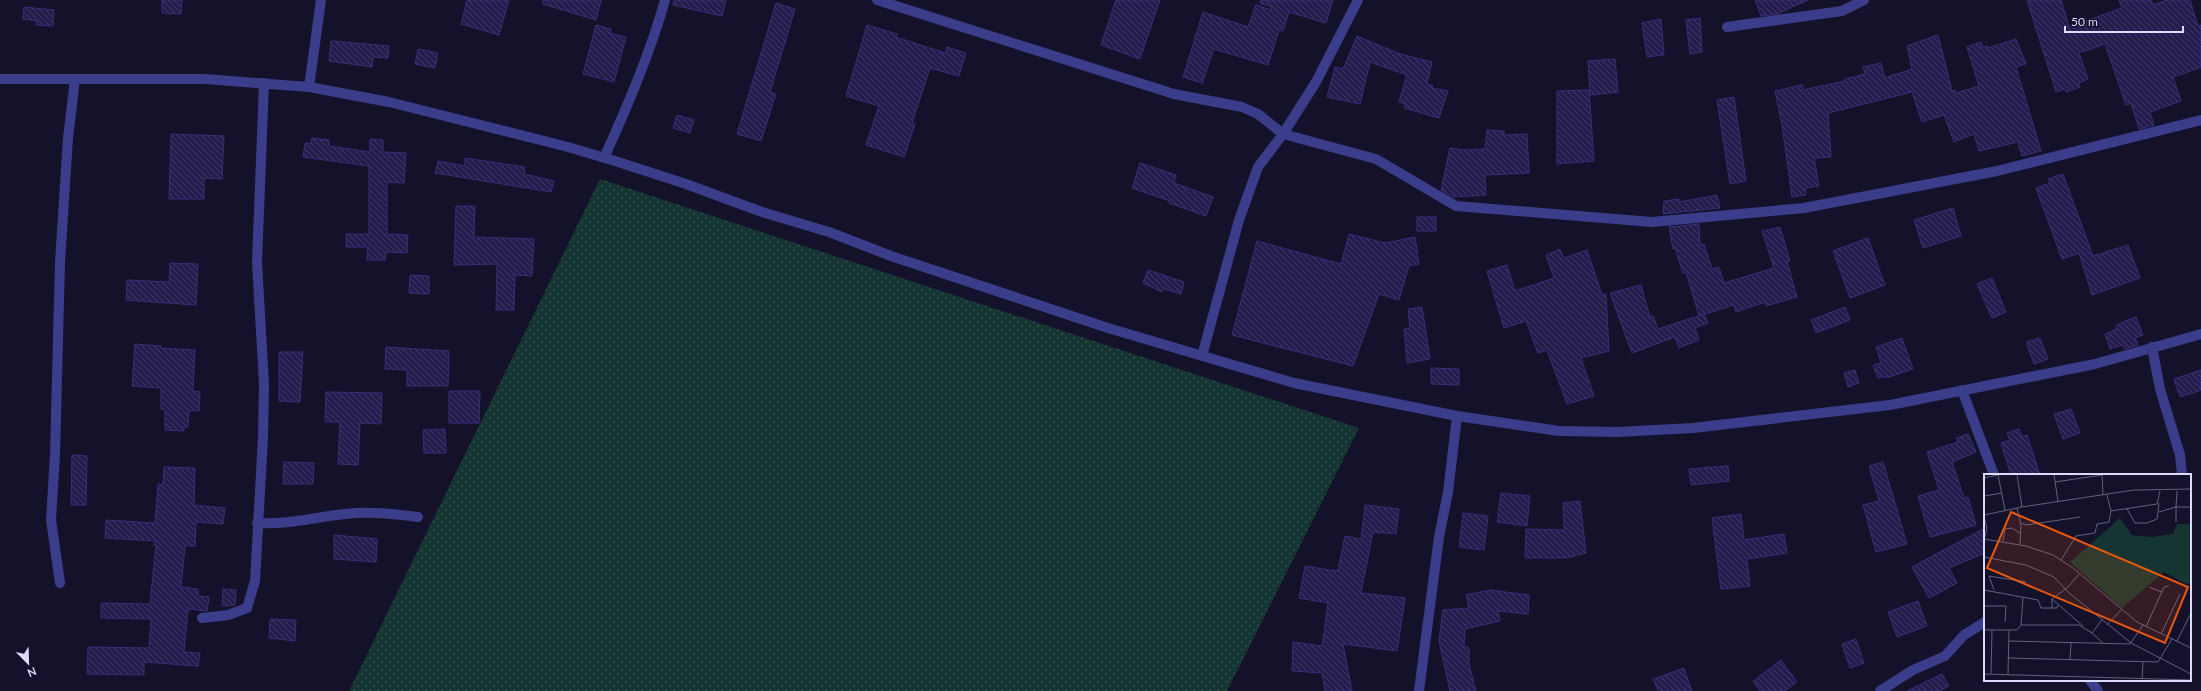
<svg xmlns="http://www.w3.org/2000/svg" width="2201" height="691" viewBox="0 0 2201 691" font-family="Lato,sans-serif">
  <defs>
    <pattern id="grass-dots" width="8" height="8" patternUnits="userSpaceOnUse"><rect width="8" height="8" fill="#143532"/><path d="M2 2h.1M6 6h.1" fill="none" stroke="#365251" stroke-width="1.8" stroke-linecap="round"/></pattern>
    <pattern id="building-back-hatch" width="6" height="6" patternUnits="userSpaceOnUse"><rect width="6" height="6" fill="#241c4c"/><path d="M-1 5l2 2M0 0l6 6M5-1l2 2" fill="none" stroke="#433c67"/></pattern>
  </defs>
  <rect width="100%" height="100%" fill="#14112b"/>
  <!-- grass -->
  <polygon fill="url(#grass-dots)" points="600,179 1359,428 1227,691 349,691"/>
  <!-- building -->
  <g fill="url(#building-back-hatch)" stroke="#392e78">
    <polygon points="162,0 182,0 181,14 162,13"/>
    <polygon points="467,0 509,0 499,35 461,24"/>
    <polygon points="543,0 601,0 596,20 543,4"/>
    <polygon points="674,0 726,0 722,16 673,5"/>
    <polygon points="1116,0 1160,0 1140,59 1101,45"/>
    <polygon points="1261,0 1333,0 1326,23 1289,12 1283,31 1279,30 1268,65 1214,49 1202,83 1183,77 1203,12 1248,27 1256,5 1271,10 1272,7 1260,3"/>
    <polygon points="1755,0 1808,0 1777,14 1761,16"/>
    <polygon points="2027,0 2061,0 2069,27 2122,8 2119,0 2151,0 2153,5 2167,0 2190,0 2198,26 2201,25 2201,67 2173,77 2181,101 2150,112 2154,125 2139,129 2131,103 2126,105 2105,44 2079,53 2088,79 2079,83 2080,87 2066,92 2065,89 2056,92"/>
    <polygon points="776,3 795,9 770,92 776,94 761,141 737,134"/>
    <polygon points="24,7 54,10 53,26 36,25 37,21 23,19"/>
    <polygon points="1700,18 1702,52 1690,54 1686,20"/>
    <polygon points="1661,19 1664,55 1647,57 1642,23"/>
    <polygon points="596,25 611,29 610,33 626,37 614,82 583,74"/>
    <polygon points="867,25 897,34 896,37 945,53 947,47 966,53 959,76 930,68 912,123 915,124 904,157 866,145 879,106 846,96"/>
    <polygon points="1938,35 1952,91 1955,90 1956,93 1979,86 1967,47 1981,42 1982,47 1987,46 1988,48 2016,39 2026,64 2016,67 2041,151 2022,156 2018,142 1979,151 1974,134 1954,142 1944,115 1922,122 1912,92 1828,113 1831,157 1814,158 1819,186 1805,188 1806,195 1792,197 1782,125 1775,91 1802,85 1803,90 1845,81 1845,79 1865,74 1863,67 1881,63 1885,78 1912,69 1907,46"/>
    <polygon points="1357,36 1400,54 1432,62 1427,84 1433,86 1432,88 1448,91 1439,118 1404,108 1405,104 1399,102 1407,75 1370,62 1360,104 1327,97 1335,67 1343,69"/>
    <polygon points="331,41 389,46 388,58 373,57 372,67 329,61"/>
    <polygon points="418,49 438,53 435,68 415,64"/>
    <polygon points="1615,59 1618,92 1590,95 1588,61"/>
    <polygon points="1589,90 1594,161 1557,164 1557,91"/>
    <polygon points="1734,97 1746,181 1730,184 1717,100"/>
    <polygon points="677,115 694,120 690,133 673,128"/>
    <polygon points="1487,130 1504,131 1504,135 1527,134 1529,173 1485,175 1486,195 1453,197 1441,190 1450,148 1462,150 1485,149"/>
    <polygon points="171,134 224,136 222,179 204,178 204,199 169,199"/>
    <polygon points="312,138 329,140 329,146 370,152 370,139 383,140 383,152 406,153 404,183 387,182 387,234 408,235 407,253 386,252 385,260 367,260 368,247 346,247 346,234 369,234 369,166 303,157 305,143 311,144"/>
    <polygon points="465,158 525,167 524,174 554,181 551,192 435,173 438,161 465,166"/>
    <polygon points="1140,163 1176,175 1174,183 1213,197 1206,216 1169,203 1170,201 1132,188"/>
    <polygon points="2063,174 2093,256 2128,245 2140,278 2092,295 2079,253 2062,259 2036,188 2050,183 2048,179"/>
    <polygon points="1717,195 1720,208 1663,214 1664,201 1679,199 1679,202"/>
    <polygon points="456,206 475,206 474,237 534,239 532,276 515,275 514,310 496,310 497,264 454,265"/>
    <polygon points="1953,208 1961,236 1923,248 1914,220"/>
    <rect x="1417" y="217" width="19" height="14"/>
    <polygon points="1699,224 1700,245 1704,244 1712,269 1719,267 1724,283 1774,268 1762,231 1780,227 1790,261 1787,261 1797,297 1766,306 1765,302 1736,312 1734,305 1699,316 1686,272 1683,273 1675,248 1673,249 1669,227"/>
    <polygon points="1349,234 1385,243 1415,237 1419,264 1409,266 1399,300 1379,294 1353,366 1232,335 1257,241 1341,264"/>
    <polygon points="1868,238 1885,285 1850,298 1833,251"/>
    <polygon points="1560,249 1564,258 1587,250 1602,295 1606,294 1609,351 1581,358 1594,396 1567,404 1547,350 1538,353 1526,321 1504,328 1487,271 1507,265 1515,291 1554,278 1546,255"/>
    <polygon points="170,263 198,264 196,305 126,300 127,280 169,282"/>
    <polygon points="1148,270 1184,282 1181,294 1163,289 1162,292 1143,283"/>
    <polygon points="410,275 429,276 429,294 409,293"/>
    <polygon points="1992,278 2006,312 1992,318 1977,284"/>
    <polygon points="1641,285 1650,317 1653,316 1658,329 1704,314 1708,323 1695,328 1699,340 1679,348 1675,337 1632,353 1610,293"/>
    <polygon points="1422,307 1430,359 1407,363 1404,329 1410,328 1408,309"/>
    <polygon points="1845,307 1850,320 1816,333 1811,320"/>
    <polygon points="2136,317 2143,335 2135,338 2138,345 2125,349 2123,345 2110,349 2105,334 2117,329 2116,325"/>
    <polygon points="1902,338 1913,369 1886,378 1886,376 1878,378 1873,365 1881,363 1876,347"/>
    <polygon points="2040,338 2048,359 2034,364 2026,342"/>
    <polygon points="135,344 161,346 160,348 195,350 193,391 200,392 199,411 189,410 188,427 184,427 184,431 165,430 165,410 161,409 161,388 132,386"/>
    <polygon points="386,347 449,351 448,386 407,386 407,370 385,369"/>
    <polygon points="279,352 303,352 300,402 279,401"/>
    <polygon points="1431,368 1459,369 1459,385 1431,384"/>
    <polygon points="1855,370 1859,383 1848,387 1844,373"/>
    <polygon points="2201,370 2201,390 2180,397 2174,379"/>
    <polygon points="449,391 480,391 479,423 449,423"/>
    <polygon points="326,392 382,393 381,424 360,423 358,465 338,464 340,422 325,422"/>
    <polygon points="2071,409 2080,433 2063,439 2054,414"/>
    <polygon points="445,429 446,453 424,453 423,430"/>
    <polygon points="2019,429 2022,437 2027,435 2040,475 2011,475 2001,443 2010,440 2007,433"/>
    <polygon points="1968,434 1976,452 1952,462 1964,498 1968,497 1976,525 1930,537 1918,496 1939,490 1927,452 1958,442 1957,438"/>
    <polygon points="72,455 87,456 86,505 71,505"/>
    <polygon points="284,462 314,463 313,484 283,484"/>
    <polygon points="1883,462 1907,544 1876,552 1863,505 1879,501 1869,466"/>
    <polygon points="1728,466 1729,481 1691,485 1689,469"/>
    <polygon points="164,467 195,468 194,505 225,508 223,524 196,522 195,546 185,546 181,587 198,589 198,596 209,597 207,611 188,609 184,652 200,653 198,666 144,662 144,675 87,674 88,647 149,648 151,619 101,618 101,603 150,604 156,545 154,545 155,541 105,538 106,520 155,523 158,484 163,485"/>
    <polygon points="1501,493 1530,496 1527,526 1497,522"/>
    <polygon points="1580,501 1586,553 1566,558 1525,558 1526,529 1564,530 1563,503"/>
    <polygon points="1365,505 1399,509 1396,534 1373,532 1361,593 1405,598 1397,651 1343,644 1352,691 1325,691 1322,673 1292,671 1293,642 1322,646 1328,603 1299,598 1305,566 1335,571 1338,570 1345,536 1361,539"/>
    <polygon points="1463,513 1488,516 1484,550 1459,547"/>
    <polygon points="1741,514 1744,540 1784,534 1787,553 1747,559 1750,586 1721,589 1712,518"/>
    <polygon points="1985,528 1985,553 1949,568 1957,583 1929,598 1912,567"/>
    <polygon points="334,535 377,539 376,562 334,559"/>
    <polygon points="223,589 236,590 235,605 222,606"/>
    <polygon points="1490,590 1529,595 1528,614 1498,611 1500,621 1465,629 1464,646 1469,648 1469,664 1476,691 1450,691 1439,641 1443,610 1469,608 1466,595"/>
    <polygon points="1918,601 1927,626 1897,637 1888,612"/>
    <polygon points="270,619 296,620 295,641 269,638"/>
    <polygon points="1856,639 1864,663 1850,668 1842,644"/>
    <polygon points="1781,660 1797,682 1785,691 1760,691 1753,681"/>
    <polygon points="1684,668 1692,691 1658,691 1653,679"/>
    <polygon points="1942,674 1949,686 1939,691 1907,691"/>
  </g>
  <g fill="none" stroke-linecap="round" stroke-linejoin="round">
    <!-- minor -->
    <g stroke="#3c3d8a" stroke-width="10">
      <polyline points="877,0 1174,94 1242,107 1258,114 1283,134 1376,159 1456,206 1652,222 1804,208 1997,171 2201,120"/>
      <polyline points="1727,27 1842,11 1864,0"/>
      <polyline points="309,87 321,0"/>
      <path d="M604,158C627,107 650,54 665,0"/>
      <polyline points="2152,347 2160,389 2180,455 2182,475"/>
      <polyline points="1202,356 1239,220 1258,167 1283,134 1316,82 1358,0"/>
      <polyline points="1962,390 1994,475"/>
      <path d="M257,523C287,525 315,517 345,514C370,511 394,514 418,517"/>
      <polyline points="60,583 51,520 55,455 60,262 68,138 75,79"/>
      <polyline points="202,618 228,615 247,608 255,581 263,437 264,384 257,262 264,83"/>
      <polyline points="2090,680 2098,691"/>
      <polyline points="1419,691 1439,537 1448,492 1457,416"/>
      <polyline points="1880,691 1913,670 1945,656 1964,635 1985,622"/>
    </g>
    <!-- tertiary -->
    <polyline stroke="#3c3d8a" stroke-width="10" points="0,79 205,79 309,87 389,102 568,147 615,161 686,184 762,212 829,232 891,256 1108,328 1294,383 1457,416 1559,431 1617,432 1693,428 1890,405 2095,364 2201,334"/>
  </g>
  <!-- overview -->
  <g transform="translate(1984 474)">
    <rect width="207" height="207" fill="#14112b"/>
    <path d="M136,44L148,61L168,63L189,60L193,50H207V110L200,109L180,98L138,134L86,88Z" fill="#143532"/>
    <path fill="none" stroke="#646180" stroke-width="1" d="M33,1L38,33M70,1L74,27M118,1L119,21M0,4L14,1L21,36M71,8L118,1M0,22L18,19M192,33H207M192,33V48M33,34L37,52L36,70M143,35L151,49H163L173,45L175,29M127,37L173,30L176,17M175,38L192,33L193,17M0,41L38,33L150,16L207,15M0,43L3,54L0,66M37,49L42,51L96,43M0,65L42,72L69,81L89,94L153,148L207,174M19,67L21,55L28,54L36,59M0,83L42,91L70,103L84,118L147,169L207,200M77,86L92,62L111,59L113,50L125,48L127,37L123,21M165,113L178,118M0,116L54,126L57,134H73L74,131M10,116L5,102L42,108M68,125L99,152M0,132H22L21,148M68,134V125L85,112L96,99M37,151L39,124M123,151L137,136M162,153L180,113L185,112M0,156H33L37,151H95L108,159L118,146M108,159L119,169M177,160L196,120M25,167L146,170L159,151M193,167L207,139M25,184L174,188L188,165M86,185L87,169M0,200L207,206M7,200L8,156M24,200L25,157M158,205L159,188"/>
    <path fill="#e8590c" fill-opacity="0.15" stroke="#e8590c" stroke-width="2" d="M27,38L204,113L181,169L3,94Z"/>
    <rect width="207" height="207" fill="none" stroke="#dddaff" stroke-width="2"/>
  </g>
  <!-- north arrow -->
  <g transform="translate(28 663) rotate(157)" stroke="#14112b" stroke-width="3" paint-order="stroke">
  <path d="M0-3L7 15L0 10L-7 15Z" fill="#dddaff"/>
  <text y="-6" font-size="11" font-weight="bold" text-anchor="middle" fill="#dddaff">N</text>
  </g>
  <!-- scale -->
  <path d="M2065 26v6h118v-6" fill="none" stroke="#dddaff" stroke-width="2"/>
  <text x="2071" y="26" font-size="12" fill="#dddaff" stroke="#14112b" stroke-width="3" paint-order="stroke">50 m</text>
</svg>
